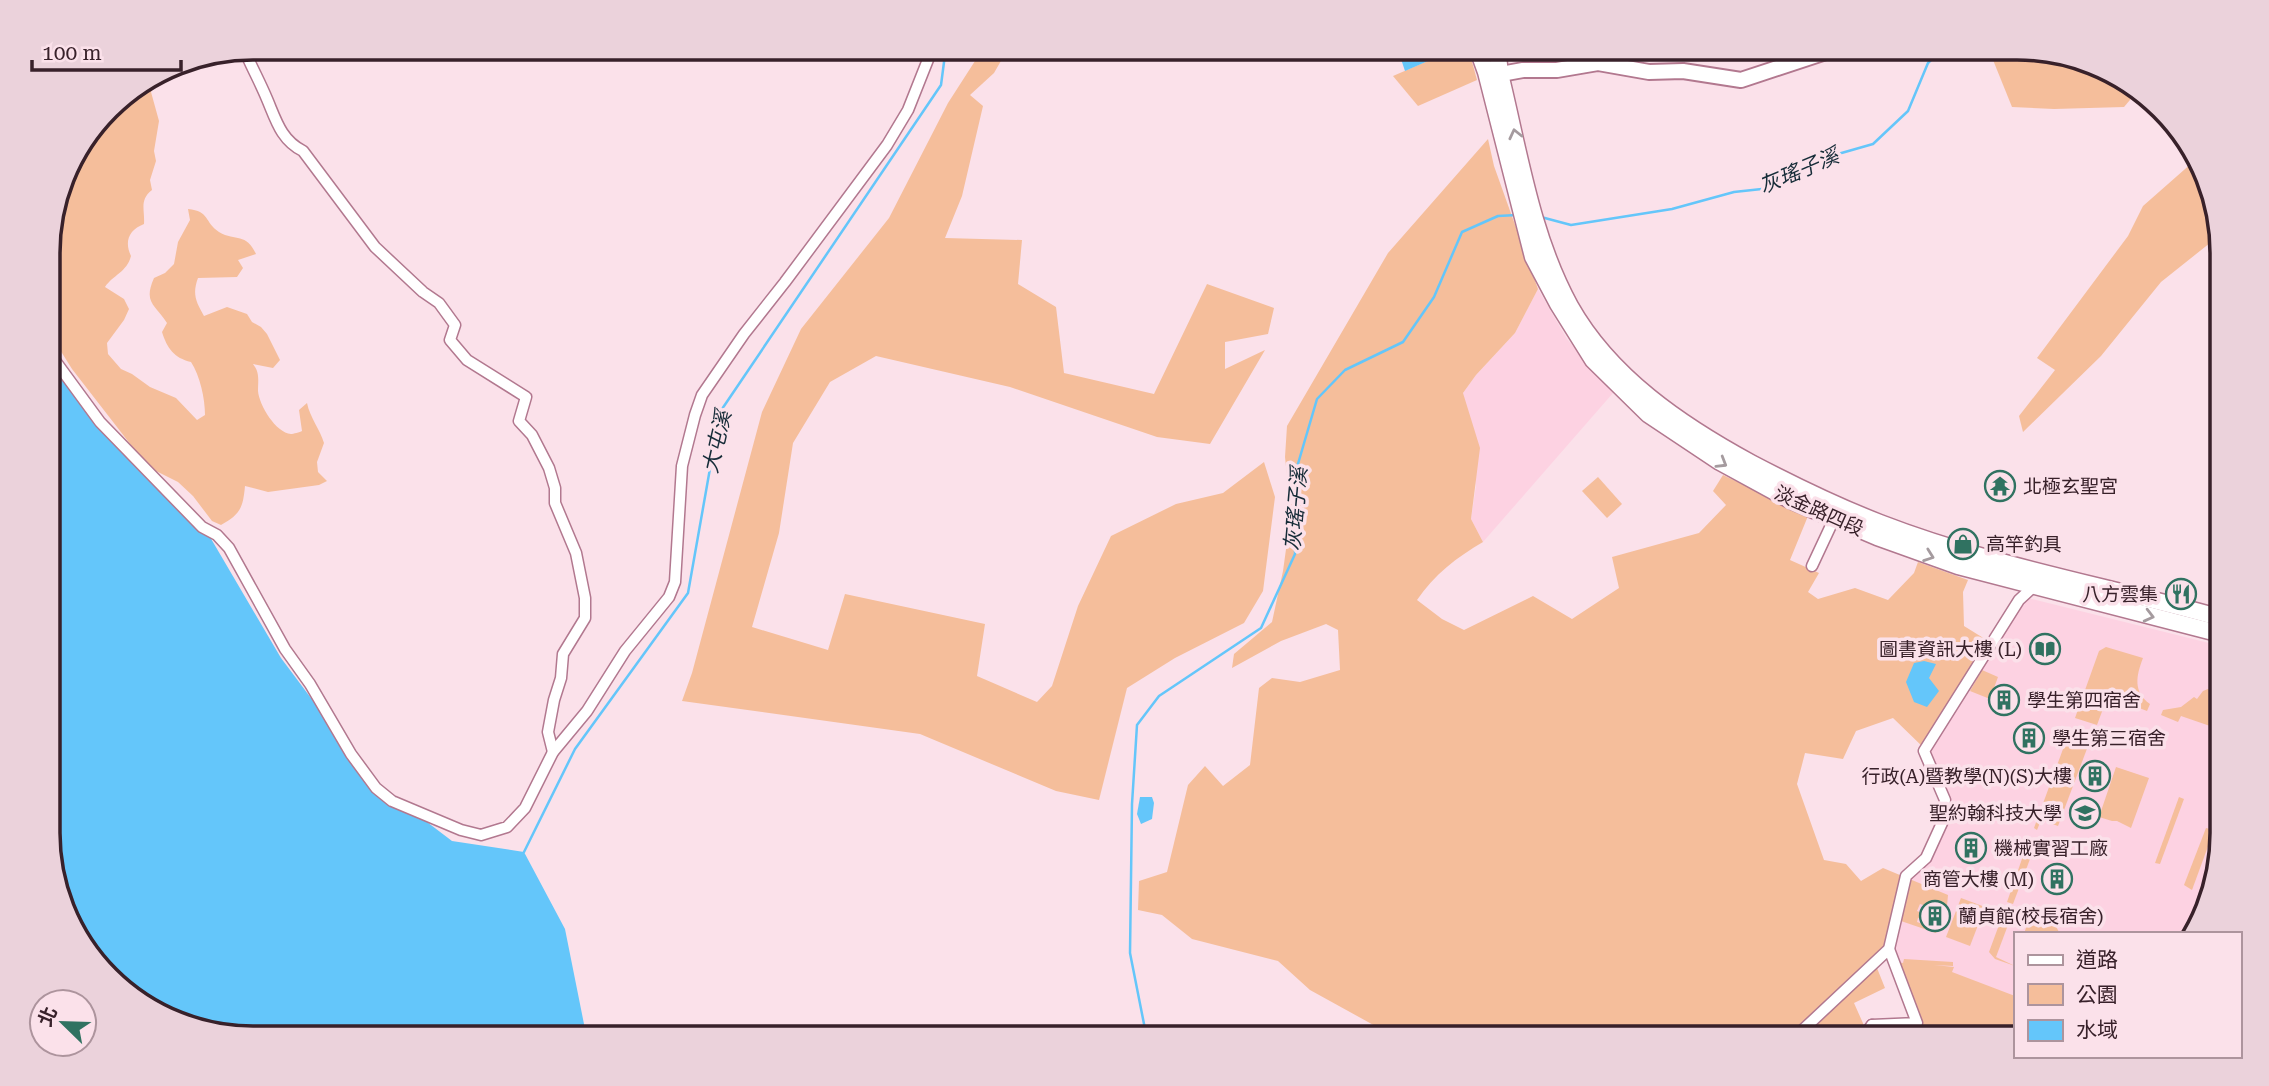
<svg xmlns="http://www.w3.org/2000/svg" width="2269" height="1086" viewBox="0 0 2269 1086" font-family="'Roboto Serif','Noto Sans TC',serif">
  <rect width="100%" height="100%" fill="#fbe1ea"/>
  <!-- built -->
  <g fill="#fdd2e2">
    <polygon points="1538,289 1567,339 1613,393 1483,542 1471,519 1476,486 1463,393 1476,375 1515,333"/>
    <polygon points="2024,597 2221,646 2222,834 2206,912 2188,934 2015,934 2015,1038 1921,1038 1924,1028 1915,1013 1893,951 1910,880 1928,864 1948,820 1950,806 1925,749"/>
  </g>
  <!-- green -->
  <g fill="#f5be9b">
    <polygon points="984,47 1009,47 994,73 970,95 983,106 962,196 945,238 1022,240 1018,284 1056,307 1064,373 1154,394 1207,284 1274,308 1268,334 1225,342 1225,369 1265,350 1210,444 1157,437 1010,387 876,356 830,382 793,443 779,533 752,627 828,650 845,594 985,624 977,676 1037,702 1052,686 1078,606 1111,536 1176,504 1223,493 1264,462 1275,497 1263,591 1244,623 1175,658 1127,688 1099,800 1056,791 920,734 682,701 692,673 762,412 801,329 889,218 948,103"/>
    <polygon points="1460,47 1468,47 1477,80 1418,106 1393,76"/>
    <polygon points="2010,47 2095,63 2135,94 2124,107 2054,109 2012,107 1991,55"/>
    <path d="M158,73L160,76L151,92L159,121L154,151L156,161L150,180L152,190C139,200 145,210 144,224C129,230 124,241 131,256C127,272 113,275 105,287L124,299L129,309L124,320L107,343L108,354L121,369L132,374L150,387L176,398L197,420L205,415C205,398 200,376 191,362C174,358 167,348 162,332L167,323C155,304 143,303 154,278L165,273L174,264L178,242L190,220L188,209C210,211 204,222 219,232C236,242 246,232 256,254L238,260L243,268L237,277L198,278C192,294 196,302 204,316L227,307L247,314L252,322L261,327L267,334L280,360L273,368L253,364C260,373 258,380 258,391C259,405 276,433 291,434C293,434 300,432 302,431L299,410L307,403C310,418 320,429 324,443L317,462L318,472L327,481L319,485L268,492L245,486C243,507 241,514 221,525L212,521L193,496L178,482L148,467L72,369L52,337L60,307L54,300L48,302V239L69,162L117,99Z"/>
    <path d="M1488,139L1494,166L1538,289L1515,333L1476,375L1463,393L1480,448L1471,519L1483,542C1457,557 1434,575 1417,600L1442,619L1464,630L1533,596L1572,619L1619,588L1612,557L1699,533L1726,505L1713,491L1723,475L1808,516L1790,560L1819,573L1808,592L1818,599L1855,588L1888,600L1914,573L1918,562L1968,580L1963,592L1964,626L1993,644L1925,749L1893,718L1856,731L1843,759L1805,753L1797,784L1824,860L1846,864L1861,881L1883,868L1948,895L1947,906L1933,901L1930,907L1920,904L1917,911L1927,915L1926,919L1918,918L1917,922L1938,929L1936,933L1901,921L1893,951L1875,963L1885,988L1854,1003L1866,1030L1923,1034L1924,1028L1915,1013L1897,962L1903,963L1904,959L1953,962V966L1934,965L1954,967L1952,972L2015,996V1038H1853L1842,1029L1828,1038L1814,1019L1792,1038H1397L1310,990L1278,961L1192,939L1162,915L1138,910L1139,881L1167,872L1188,785L1205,766L1223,786L1250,765L1259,688L1272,678L1300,682L1340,670L1338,630L1326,624L1281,641L1232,668L1234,654L1272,622L1283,571L1291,513L1285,457L1287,426L1388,253Z"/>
    <polygon points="2193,162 2220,226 2220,235 2161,282 2101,356 2023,432 2019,416 2055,370 2037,358 2128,236 2143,206"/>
    <polygon points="1598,477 1622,504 1607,518 1582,491"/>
    <path d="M2106,647L2143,658C2136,676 2133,692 2150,704L2147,711L2129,704L2131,698L2110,690L2097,725L2075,718L2099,651Z"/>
    <polygon points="1982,670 1998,677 1990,699 1970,691"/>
    <polygon points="2208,689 2216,691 2221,695 2221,705 2219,705 2210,726 2181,716 2178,722 2161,715 2163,710 2181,707 2194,697 2197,699 2203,691"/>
    <polygon points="2070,730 2091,738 2058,826 2041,820 2037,830 2034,828"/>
    <polygon points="2116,767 2149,778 2131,828 2117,821 2112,821 2099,817"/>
    <polygon points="2179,797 2184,799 2160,864 2155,863"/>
    <polygon points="2206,828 2214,830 2192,890 2184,885"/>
    <polygon points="2023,856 2030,859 2013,904 2007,902"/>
    <polygon points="1961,898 1985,907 1970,946 1946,937"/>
    <polygon points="2006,906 2014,909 1996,957 2015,966 1995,959 1989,952"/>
    <polygon points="2051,917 2060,934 2024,934 2028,921 2037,924"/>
  </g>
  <!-- water -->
  <g fill="#64c6fa">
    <polygon points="1397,47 1460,47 1405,71"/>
    <polygon points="48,360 96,425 210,537 281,658 373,781 452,841 524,852 565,929 587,1039 253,1039 174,1023 90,958 49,860"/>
    <polygon points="1924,661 1936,664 1929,678 1939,691 1927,707 1914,702 1906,682 1914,663"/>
    <polygon points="1140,797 1152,797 1154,803 1152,819 1141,824 1137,814"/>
  </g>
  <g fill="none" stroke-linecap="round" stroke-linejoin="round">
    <!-- stream -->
    <g stroke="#64c6fa" stroke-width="2.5">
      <polyline points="1541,217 1571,225 1672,209 1734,192 1771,188 1817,160 1873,144 1908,111 1928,63 1944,47"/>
      <polyline points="524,852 575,749 688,593 720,412 941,85 946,47"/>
      <polyline points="1144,1039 1145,1029 1130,953 1132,804 1137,725 1159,696 1261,628 1295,554 1295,474 1317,399 1345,370 1403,342 1434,297 1462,232 1498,216 1517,215"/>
    </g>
    <!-- street casing -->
    <g stroke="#b2788f" stroke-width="13">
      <g id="street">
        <path d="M244,49C251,66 260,82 267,99C276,120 281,140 303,151L375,247L423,292L439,303L455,325L450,340L467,360L526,397L519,421L532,435L549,468L555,488V503L576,553L585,598V618L563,654L561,678L554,700L548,732L553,752"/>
        <polyline points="48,351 100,422 202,527 217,535 229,548 285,649 310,684 351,754 376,788 392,801 461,830 481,835 507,827 525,808 553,752 587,711 625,651 669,597 675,582 682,466 695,415 702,395 744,334 785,282 887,145 908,110 933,47"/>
        <polyline points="1812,566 1834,519"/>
        <polyline points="1872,1025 1917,1023 1889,949"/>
        <polyline points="1794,1038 1889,949 1906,876 1926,858 1942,823 1945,800 1924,751 2019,600 2033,587 2034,583"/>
        <polyline points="1862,1038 1872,1025 1862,1038"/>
      </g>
    </g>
    <!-- secondary casing -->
    <g stroke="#b2788f" stroke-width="18">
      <polyline id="secondary" points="1490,76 1523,70 1557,70 1598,63 1649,72 1683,71 1741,80 1841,47"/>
    </g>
    <!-- primary casing -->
    <g stroke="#b2788f" stroke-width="19">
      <g id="primary">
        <polyline points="1477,47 1486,72 1533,257 1558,304 1593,360 1648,414 1720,462 1790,500 1877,537 1958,566 2221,634"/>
        <path d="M1497,47L1500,74C1519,151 1531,235 1570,306C1610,377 1681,425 1751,463C1793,485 1836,506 1880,523C1991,566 2108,586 2221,618"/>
      </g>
    </g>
    <!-- street -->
    <use href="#street" stroke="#fff" stroke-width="10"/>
    <!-- secondary -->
    <use href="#secondary" stroke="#fff" stroke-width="14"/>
    <!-- primary -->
    <use href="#primary" stroke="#fff" stroke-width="16"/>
  </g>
  <!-- one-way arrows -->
  <defs><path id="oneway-chevron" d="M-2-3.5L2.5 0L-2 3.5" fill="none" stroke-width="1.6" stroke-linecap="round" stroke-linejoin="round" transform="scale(1.75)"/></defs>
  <g stroke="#a59b9f">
    <use href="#oneway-chevron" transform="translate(1515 134) rotate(-103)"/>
    <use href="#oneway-chevron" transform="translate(1722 463) rotate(31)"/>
    <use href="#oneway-chevron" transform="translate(1929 556) rotate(20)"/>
    <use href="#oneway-chevron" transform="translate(2149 616) rotate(14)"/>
  </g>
  <!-- icons -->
  <defs>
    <g id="temple-ring" transform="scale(1.575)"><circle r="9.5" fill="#fbe1ea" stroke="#307261" stroke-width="1.5"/><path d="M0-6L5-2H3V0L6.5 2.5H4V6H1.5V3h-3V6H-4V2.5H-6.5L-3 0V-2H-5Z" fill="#307261"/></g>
    <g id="shop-ring" transform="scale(1.575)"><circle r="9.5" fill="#fbe1ea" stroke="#307261" stroke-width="1.5"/><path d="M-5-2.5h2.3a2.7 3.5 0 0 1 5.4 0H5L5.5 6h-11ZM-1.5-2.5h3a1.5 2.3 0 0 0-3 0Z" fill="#307261"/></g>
    <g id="restaurant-ring" transform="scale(1.575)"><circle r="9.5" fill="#fbe1ea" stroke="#307261" stroke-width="1.5"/><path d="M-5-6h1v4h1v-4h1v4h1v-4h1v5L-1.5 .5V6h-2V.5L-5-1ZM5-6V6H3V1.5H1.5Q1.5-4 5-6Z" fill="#307261"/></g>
    <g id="library-ring" transform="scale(1.575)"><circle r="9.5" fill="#fbe1ea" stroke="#307261" stroke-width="1.5"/><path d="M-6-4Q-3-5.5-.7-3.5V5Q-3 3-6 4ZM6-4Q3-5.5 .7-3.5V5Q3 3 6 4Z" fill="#307261"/></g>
    <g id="building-ring" transform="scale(1.575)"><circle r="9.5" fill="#fbe1ea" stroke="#307261" stroke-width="1.5"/><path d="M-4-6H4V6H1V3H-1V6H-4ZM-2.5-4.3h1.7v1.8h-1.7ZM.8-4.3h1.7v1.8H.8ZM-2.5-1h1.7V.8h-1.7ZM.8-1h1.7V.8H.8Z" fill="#307261"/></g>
    <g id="university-ring" transform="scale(1.575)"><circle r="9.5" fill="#fbe1ea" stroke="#307261" stroke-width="1.5"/><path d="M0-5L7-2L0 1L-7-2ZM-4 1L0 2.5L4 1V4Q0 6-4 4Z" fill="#307261"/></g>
  </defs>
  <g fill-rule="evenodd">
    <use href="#temple-ring" x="2000" y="486"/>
    <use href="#shop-ring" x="1963" y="544"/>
    <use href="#restaurant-ring" x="2181" y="594"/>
    <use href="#library-ring" x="2045" y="649"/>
    <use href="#building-ring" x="2004" y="700"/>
    <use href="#building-ring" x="2029" y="738"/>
    <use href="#building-ring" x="2095" y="776"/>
    <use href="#university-ring" x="2085" y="813"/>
    <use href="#building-ring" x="1971" y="848"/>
    <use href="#building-ring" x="2057" y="879"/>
    <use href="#building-ring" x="1935" y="916"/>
  </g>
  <g text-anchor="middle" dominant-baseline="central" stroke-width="7" stroke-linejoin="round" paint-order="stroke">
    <!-- poi labels -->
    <g font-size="19" fill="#38212a" stroke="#fbe1ea" text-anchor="start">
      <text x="2023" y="486">北極玄聖宮</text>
      <text x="1986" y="544">高竿釣具</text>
      <text x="2158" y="594" text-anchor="end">八方雲集</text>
      <text x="2022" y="649" text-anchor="end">圖書資訊大樓 (L)</text>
      <text x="2027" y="700">學生第四宿舍</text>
      <text x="2052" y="738">學生第三宿舍</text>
      <text x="2072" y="776" text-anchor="end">行政(A)暨教學(N)(S)大樓</text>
      <text x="2062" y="813" text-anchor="end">聖約翰科技大學</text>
      <text x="1994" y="848">機械實習工廠</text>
      <text x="2034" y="879" text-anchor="end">商管大樓 (M)</text>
      <text x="1958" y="916">蘭貞館(校長宿舍)</text>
    </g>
    <!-- street labels -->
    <g font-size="19" fill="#38212a" stroke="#fbe1ea">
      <text transform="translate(1819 511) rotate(24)">淡金路四段</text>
    </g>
    <!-- water labels -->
    <g font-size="21" font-style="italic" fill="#162c38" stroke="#fbe1ea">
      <text transform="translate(1799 171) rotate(-23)">灰瑤子溪</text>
      <text transform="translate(717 442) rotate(-77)">大屯溪</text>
      <text transform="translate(1296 509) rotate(-85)">灰瑤子溪</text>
    </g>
  </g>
  <!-- crop -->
  <path d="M0 0H2269V1086H0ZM253 60H2017A193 193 0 0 1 2210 253V833A193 193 0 0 1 2017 1026H253A193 193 0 0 1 60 833V253A193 193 0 0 1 253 60Z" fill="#ebd2db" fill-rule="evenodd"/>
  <path fill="none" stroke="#38212a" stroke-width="3.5" d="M253 60H2017A193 193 0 0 1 2210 253V833A193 193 0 0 1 2017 1026H253A193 193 0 0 1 60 833V253A193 193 0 0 1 253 60Z"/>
  <!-- legend -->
  <rect x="2014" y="932" width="228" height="126" fill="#fbe1ea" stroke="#ad949d" stroke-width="2"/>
  <rect x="2028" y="955" width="35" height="10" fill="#ffffff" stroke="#ad949d" stroke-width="2"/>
  <text x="2076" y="967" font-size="21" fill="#38212a">道路</text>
  <rect x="2028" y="984" width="35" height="21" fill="#f5be9b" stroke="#ad949d" stroke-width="2"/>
  <text x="2076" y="1002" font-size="21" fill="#38212a">公園</text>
  <rect x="2028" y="1020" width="35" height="21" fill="#64c6fa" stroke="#ad949d" stroke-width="2"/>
  <text x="2076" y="1037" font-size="21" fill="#38212a">水域</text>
  <!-- north arrow -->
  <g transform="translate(63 1023) rotate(293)"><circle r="33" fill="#fbe1ea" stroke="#ad949d" stroke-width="2"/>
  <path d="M0-5L12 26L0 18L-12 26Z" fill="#307261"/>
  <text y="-10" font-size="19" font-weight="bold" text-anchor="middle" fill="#38212a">北</text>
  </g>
  <!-- scale -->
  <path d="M32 60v10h149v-10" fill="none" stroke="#38212a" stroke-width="3.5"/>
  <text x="42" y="60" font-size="21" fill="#38212a" stroke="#fbe1ea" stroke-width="5" paint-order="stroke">100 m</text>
</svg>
